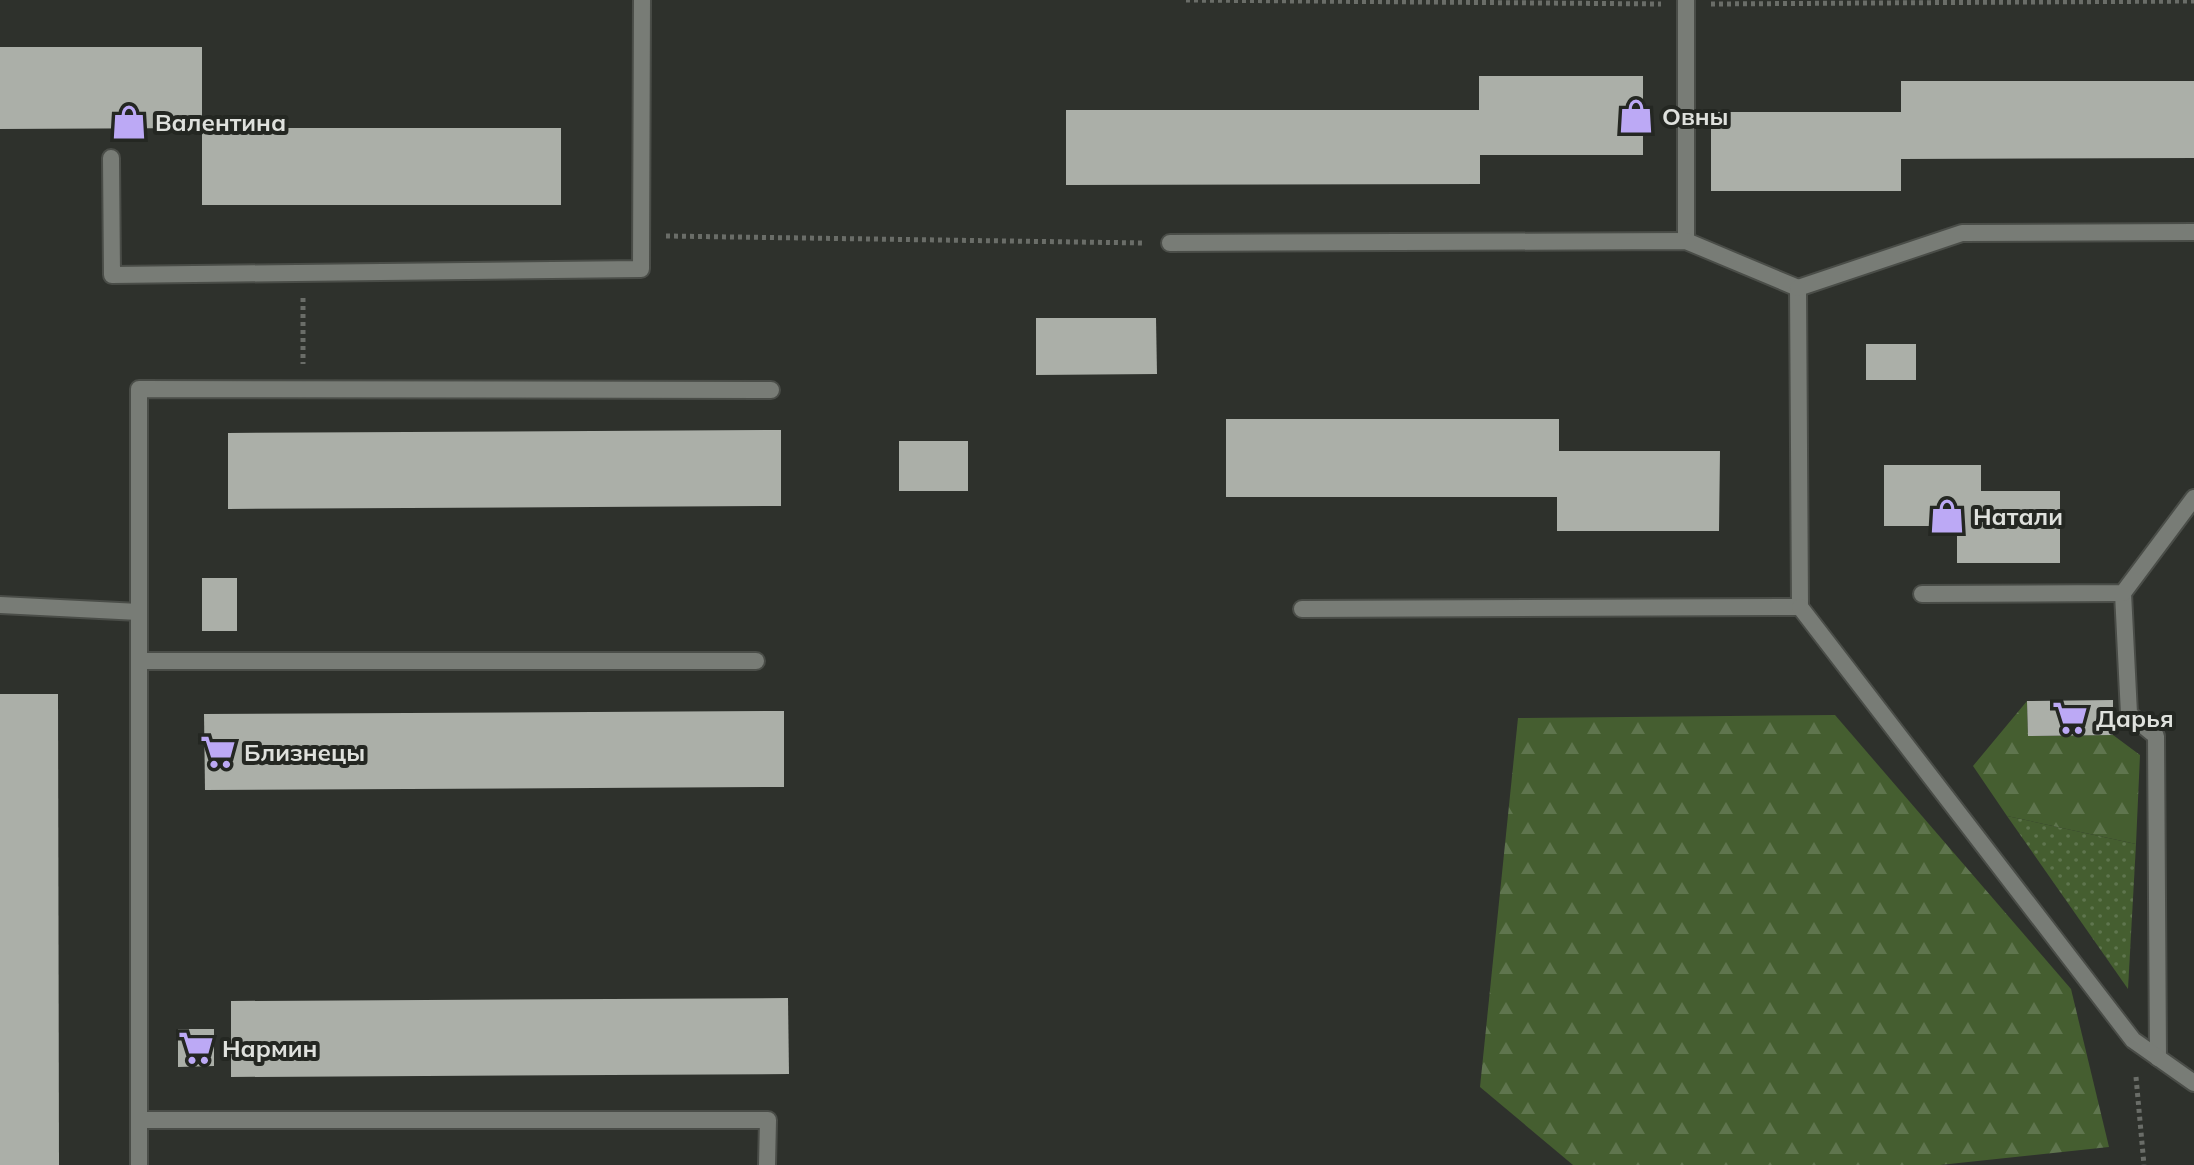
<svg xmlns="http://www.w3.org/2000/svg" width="2194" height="1165" viewBox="0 0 2194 1165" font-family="Mulish,sans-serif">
  <defs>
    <pattern id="green-dots" width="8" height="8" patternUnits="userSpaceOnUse" patternTransform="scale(2)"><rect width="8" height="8" fill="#455e30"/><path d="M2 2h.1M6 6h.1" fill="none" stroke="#5f754e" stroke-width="1.8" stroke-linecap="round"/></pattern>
    <pattern id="forest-firs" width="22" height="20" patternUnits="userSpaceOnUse" patternTransform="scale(2)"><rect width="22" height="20" fill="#455e30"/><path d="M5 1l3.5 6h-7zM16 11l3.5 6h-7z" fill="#5f754e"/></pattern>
  </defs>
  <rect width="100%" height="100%" fill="#2e312c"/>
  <!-- green -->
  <polygon fill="url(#green-dots)" points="2007,816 2136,844 2128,989"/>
  <!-- forest -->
  <g fill="url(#forest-firs)">
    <polygon points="2027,701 2028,736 2113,735 2140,755 2136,844 2007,816 1973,766"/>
    <polygon points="1835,715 2071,989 2109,1147 1940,1165 1573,1165 1480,1087 1518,718"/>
  </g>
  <!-- building -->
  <g fill="#abafa8">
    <polygon points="0,47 202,47 202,128 0,129"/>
    <polygon points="1479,76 1643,76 1643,155 1480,155 1480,184 1066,185 1066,110 1479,110"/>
    <polygon points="1901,81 2194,81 2194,158 1901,159 1901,191 1711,191 1711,112 1901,112"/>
    <rect x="202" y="128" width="359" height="77"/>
    <polygon points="1036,318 1156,318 1157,374 1036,375"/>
    <rect x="1866" y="344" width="50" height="36"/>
    <polygon points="1226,419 1559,419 1559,451 1720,451 1719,531 1557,531 1557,497 1226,497"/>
    <polygon points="781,430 781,506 228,509 228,433"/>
    <rect x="899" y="441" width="69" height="50"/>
    <polygon points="1884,465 1981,465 1981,491 2060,491 2060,563 1957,563 1957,526 1884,526"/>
    <rect x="202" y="578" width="35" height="53"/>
    <polygon points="0,694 58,694 59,1165 0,1165"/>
    <polygon points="2113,700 2113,735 2028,736 2027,701"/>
    <polygon points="784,711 784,787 205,790 204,714"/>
    <polygon points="788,998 789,1074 231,1077 231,1001"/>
    <polygon points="178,1029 214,1029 214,1066 178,1067"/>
  </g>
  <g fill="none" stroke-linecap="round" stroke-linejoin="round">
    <!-- lane casing -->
    <g stroke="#4a4d48" stroke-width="20">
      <g id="lane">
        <polyline points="1686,0 1686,241"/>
        <polyline points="111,158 112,275 641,269 642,0"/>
        <polyline points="1170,243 1686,241 1798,288 1800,607 1302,609"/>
        <polyline points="1798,288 1962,233 2194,232"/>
        <polyline points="2123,593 2129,714 2156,736 2158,1058"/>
        <polyline points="1922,594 2123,593 2194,498"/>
        <polyline points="0,605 139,612"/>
        <polyline points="1800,607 2133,1040 2194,1083"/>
        <polyline points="139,661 756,661"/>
        <polyline points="139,1120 768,1120 767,1165"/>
        <polyline points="139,1165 139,389 771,390"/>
      </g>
    </g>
    <!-- path -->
    <g stroke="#6a6d68" stroke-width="5" stroke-dasharray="4 4" stroke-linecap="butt">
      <polyline points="1186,0 1661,4"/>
      <polyline points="1711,4 2194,1"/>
      <polyline points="666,236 1144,243"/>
      <polyline points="303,298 303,364"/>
      <polyline points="2136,1077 2144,1165"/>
    </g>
    <!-- lane -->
    <use href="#lane" stroke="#787c76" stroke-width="16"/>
  </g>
  <!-- icons -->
  <defs>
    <g id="shop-bare" transform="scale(2.76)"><path d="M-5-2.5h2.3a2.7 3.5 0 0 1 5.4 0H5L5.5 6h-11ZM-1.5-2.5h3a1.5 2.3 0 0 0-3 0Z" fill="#bca9f5" stroke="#242722" stroke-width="2.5" paint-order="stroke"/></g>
    <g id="supermarket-bare" transform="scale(2.76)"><path d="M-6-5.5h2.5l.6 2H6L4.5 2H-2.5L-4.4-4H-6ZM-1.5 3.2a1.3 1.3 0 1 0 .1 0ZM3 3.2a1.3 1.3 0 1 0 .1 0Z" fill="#bca9f5" stroke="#242722" stroke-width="2.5" paint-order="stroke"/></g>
  </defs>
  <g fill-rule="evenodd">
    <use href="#shop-bare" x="1636" y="116"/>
    <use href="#shop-bare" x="129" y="122"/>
    <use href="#shop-bare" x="1947" y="516"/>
    <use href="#supermarket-bare" x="2070" y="718"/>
    <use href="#supermarket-bare" x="218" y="752"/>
    <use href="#supermarket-bare" x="196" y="1048"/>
  </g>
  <g text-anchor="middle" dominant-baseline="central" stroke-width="8" stroke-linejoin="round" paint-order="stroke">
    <!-- poi labels -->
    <g font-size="24" font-weight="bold" fill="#dfe1dd" stroke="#242722" text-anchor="start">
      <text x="1662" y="116">Овны</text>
      <text x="155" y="122">Валентина</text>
      <text x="1973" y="516">Натали</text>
      <text x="2096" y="718">Дарья</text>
      <text x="244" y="752">Близнецы</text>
      <text x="222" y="1048">Нармин</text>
    </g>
  </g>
</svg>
